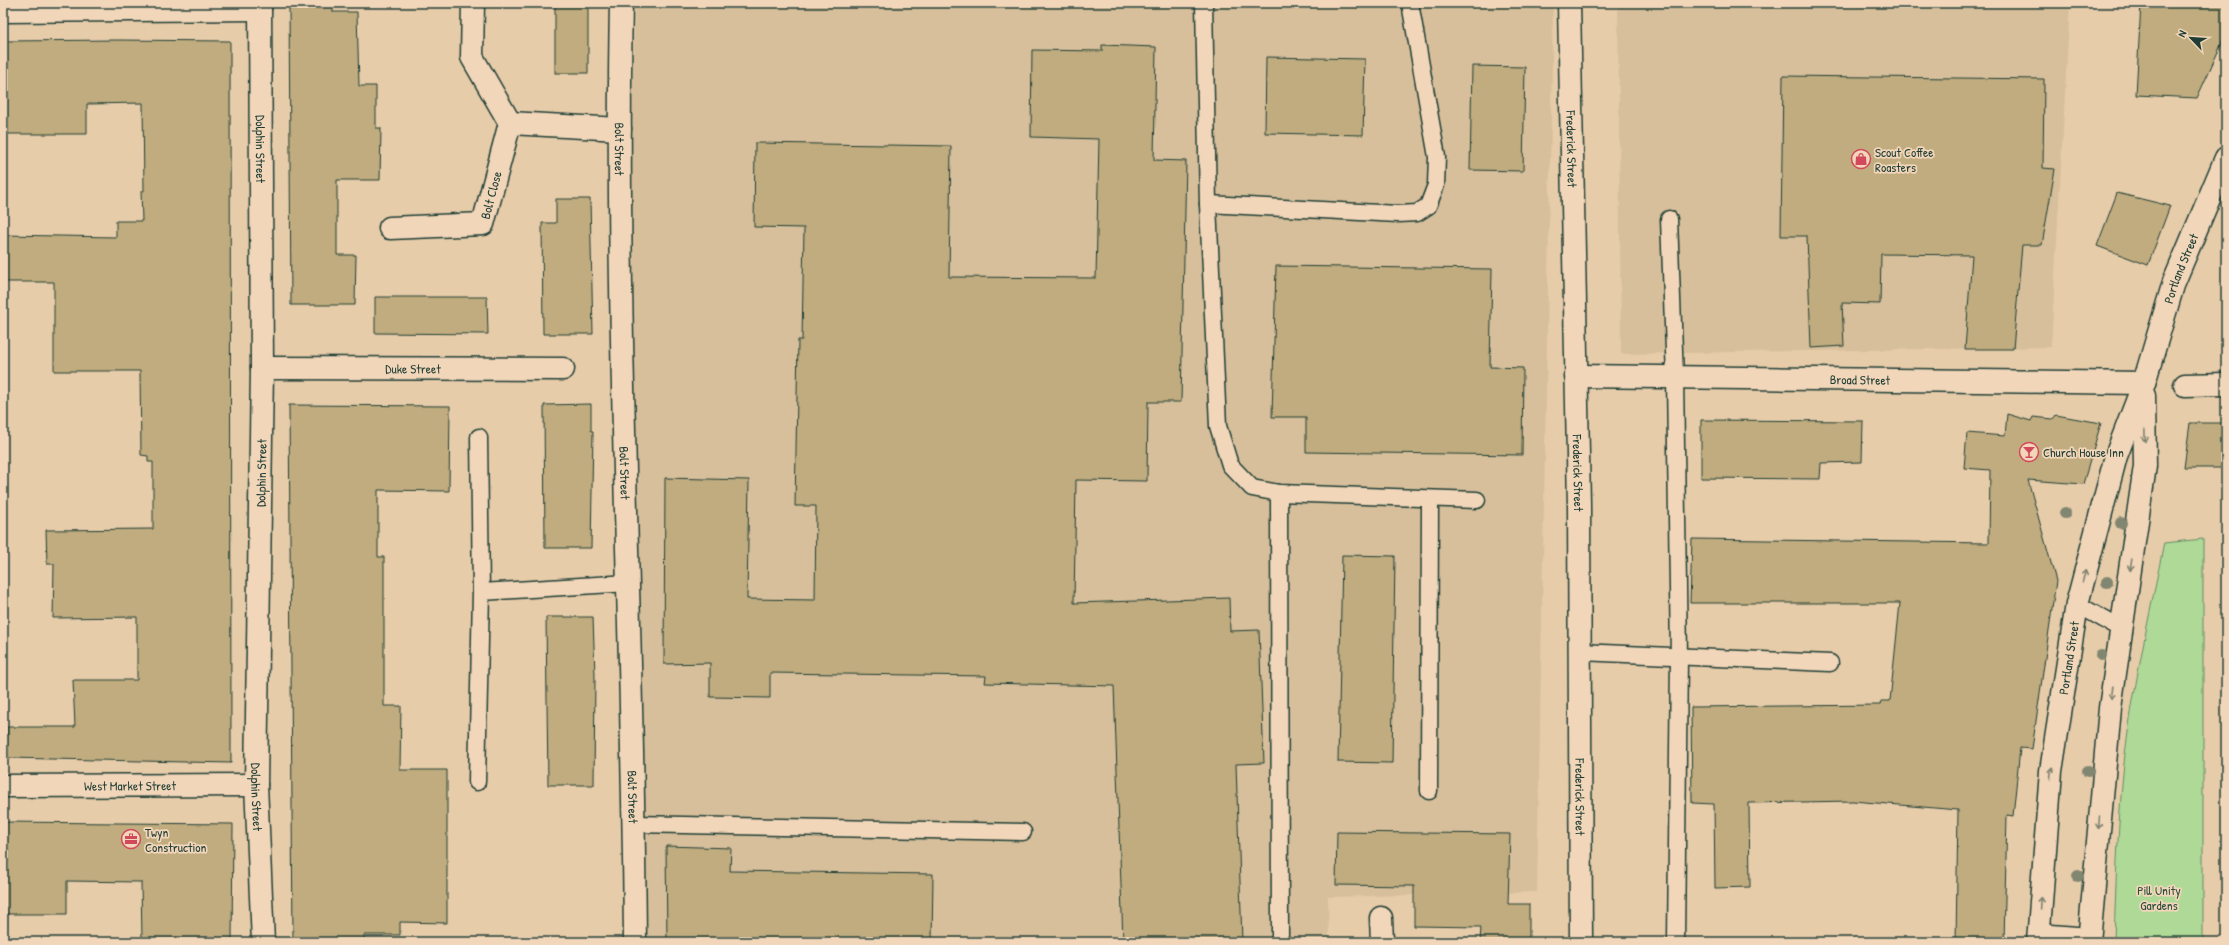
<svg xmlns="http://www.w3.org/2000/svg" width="2229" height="945" viewBox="0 0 2229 945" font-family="'Patrick Hand',sans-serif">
  <rect width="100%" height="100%" fill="#e7ccaa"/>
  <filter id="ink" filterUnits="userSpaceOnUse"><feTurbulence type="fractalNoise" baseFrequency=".025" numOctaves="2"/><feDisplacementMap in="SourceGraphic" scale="8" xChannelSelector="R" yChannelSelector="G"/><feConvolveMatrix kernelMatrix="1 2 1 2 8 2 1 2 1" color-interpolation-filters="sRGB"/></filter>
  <g filter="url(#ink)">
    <!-- built -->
    <g fill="#d7bf9b">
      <polygon points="635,3 1553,3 1537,892 1328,897 1329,942 636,942 631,145"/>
      <polygon points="1618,3 2070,3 2051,347 1621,354"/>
    </g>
    <!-- green -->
    <path fill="#aed996" stroke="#668b65" d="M2203,539V942H2114C2116,879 2118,817 2125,754C2134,683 2150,613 2164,543Z"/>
    <!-- building -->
    <g fill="#c0ac7f" stroke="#1f3d34">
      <polygon points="289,3 333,3 333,12 357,12 359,86 376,86 376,128 381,128 380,180 337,180 337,255 356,255 355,305 291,305"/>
      <rect x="555" y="3" width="33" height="70"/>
      <polygon points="2141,3 2226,3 2226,34 2197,98 2136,95"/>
      <polygon points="117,40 230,41 231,763 7,758 7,727 75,727 73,680 137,680 137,617 53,618 54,564 47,564 46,530 153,529 153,462 148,462 148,456 141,455 140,371 54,371 54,282 3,282 3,235 116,237 116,221 142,221 141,191 144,191 143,103 87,104 87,134 3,134 3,41"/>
      <polygon points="1102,45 1156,47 1154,160 1186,161 1181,402 1148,402 1147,481 1076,480 1074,603 1229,598 1230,631 1259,630 1264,763 1236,764 1242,942 1123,942 1114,686 985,683 986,676 770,673 770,698 710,697 710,663 664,664 665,478 749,480 747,599 815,600 816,506 795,506 798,340 802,340 804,228 754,227 755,143 951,146 949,277 1096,278 1099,139 1031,137 1032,50 1102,51"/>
      <polygon points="1266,57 1365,59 1363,135 1265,133"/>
      <polygon points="1472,66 1525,67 1523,171 1470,170"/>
      <polygon points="1783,76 2044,79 2043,168 2055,169 2042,245 2022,245 2013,349 1965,349 1972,255 1881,254 1880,304 1842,303 1844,346 1811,348 1807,236 1781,236"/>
      <polygon points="2117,193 2170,206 2148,265 2097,246"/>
      <polygon points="556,199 590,199 593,334 543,334 542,223 556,223"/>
      <polygon points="1276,266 1492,269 1490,367 1523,368 1522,455 1306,452 1306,417 1272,417"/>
      <polygon points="375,297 487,297 488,334 375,333"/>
      <polygon points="591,404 591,431 593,431 591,548 545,548 544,405"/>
      <polygon points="289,405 450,406 449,491 378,490 378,557 384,557 384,706 401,706 400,770 447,770 447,923 400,922 400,935 364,935 364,940 336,940 336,942 293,942"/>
      <polygon points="2007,414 2031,421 2033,417 2053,419 2056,415 2101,423 2083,484 2028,480 2056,581 2032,749 2020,748 2013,816 2007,815 2004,942 1956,942 1958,810 1853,801 1749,803 1750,887 1715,888 1714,804 1692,803 1691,707 1880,705 1881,701 1890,701 1900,603 1690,603 1692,539 1989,543 1990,470 1964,468 1967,433 2005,436"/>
      <polygon points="1701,420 1863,421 1862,462 1821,463 1820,479 1701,478"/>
      <polygon points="2190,423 2226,423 2226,468 2184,468"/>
      <polygon points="1342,555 1395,556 1392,763 1338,762"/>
      <polygon points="546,617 593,617 595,676 594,785 548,785"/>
      <polygon points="3,822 233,824 232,942 142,942 141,882 67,881 67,914 3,914"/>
      <polygon points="1337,832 1510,834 1508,904 1529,904 1529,942 1480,942 1481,927 1414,926 1414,886 1336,885"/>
      <polygon points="666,846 731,848 730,871 933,874 932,942 667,942"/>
    </g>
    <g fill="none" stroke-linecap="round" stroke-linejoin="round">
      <!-- lane casing -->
      <g stroke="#1f3d34" stroke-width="19">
        <g id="lane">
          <polyline points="1204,3 1208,204 1218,426 1230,465 1252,488 1279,493 1477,500"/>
          <polyline points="1208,204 1398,214 1417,213 1428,206 1436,185 1437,157 1410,3"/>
          <polyline points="1669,219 1675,377 1679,657 1676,942"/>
          <polyline points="479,437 481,592"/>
          <polyline points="1279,493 1280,942"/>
          <polyline points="2077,604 2121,629"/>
          <polyline points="1580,652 1830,663"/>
          <polyline points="477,782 481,592 629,583"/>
          <polyline points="1429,791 1430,499"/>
          <polyline points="634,824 1023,832"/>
          <polyline points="2039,932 2089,936"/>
        </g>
      </g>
      <!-- street casing -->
      <g stroke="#1f3d34" stroke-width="25">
        <g id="street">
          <path id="s1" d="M260,3L262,368L256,785L263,942"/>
          <path id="s2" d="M621,3C615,316 633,629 635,942"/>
          <polyline points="3,11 260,9"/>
          <polyline points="510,123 620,129"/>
          <path id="s3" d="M390,228L483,224L510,123L472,57L473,3"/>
          <path id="s4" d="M262,368L563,369"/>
          <path id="s5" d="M1576,376L2144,383"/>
          <polyline points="2185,385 2226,384"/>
          <path id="s6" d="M3,786L256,785"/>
          <polyline points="1381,918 1382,942"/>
          <path id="s7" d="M2038,942L2051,771L2077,604L2116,456L2144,383L2174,282L2226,158"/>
          <polyline points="2089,942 2110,708 2145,466 2144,396"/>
        </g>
      </g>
      <!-- secondary casing -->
      <g stroke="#1f3d34" stroke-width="25">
        <g id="secondary">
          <path id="s8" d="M1569,3L1579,505L1581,942"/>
        </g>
      </g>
      <!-- lane -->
      <use href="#lane" stroke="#f2d6b9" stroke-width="16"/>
      <!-- street -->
      <use href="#street" stroke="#f2d6b9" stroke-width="22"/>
      <!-- secondary -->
      <use href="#secondary" stroke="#f2d6b9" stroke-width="22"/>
    </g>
    <!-- trees -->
    <g fill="#81866f">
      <circle cx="2065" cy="513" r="6"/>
      <circle cx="2121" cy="523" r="6"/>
      <circle cx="2107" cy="582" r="6"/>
      <circle cx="2101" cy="655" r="6"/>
      <circle cx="2088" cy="771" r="6"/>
      <circle cx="2078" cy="876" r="6"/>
    </g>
    <!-- one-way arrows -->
    <defs><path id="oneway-shaft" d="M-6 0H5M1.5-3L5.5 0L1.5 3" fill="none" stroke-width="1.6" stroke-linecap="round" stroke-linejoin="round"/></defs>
    <g stroke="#7e8270">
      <use href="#oneway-shaft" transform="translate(2145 436) rotate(89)"/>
      <use href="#oneway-shaft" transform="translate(2131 565) rotate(98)"/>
      <use href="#oneway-shaft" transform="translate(2084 576) rotate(-75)"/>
      <use href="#oneway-shaft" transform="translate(2112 693) rotate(98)"/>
      <use href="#oneway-shaft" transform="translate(2051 773) rotate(-84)"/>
      <use href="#oneway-shaft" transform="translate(2099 823) rotate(95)"/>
      <use href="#oneway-shaft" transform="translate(2041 903) rotate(-86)"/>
    </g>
  </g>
  <!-- icons -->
  <defs>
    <g id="shop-ring" transform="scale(1)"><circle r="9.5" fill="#f2d6b9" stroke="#d1495b" stroke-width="1.5"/><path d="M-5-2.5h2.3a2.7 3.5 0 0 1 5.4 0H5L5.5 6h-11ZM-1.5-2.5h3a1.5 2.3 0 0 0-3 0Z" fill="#d1495b"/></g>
    <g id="bar-ring" transform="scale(1)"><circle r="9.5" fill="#f2d6b9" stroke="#d1495b" stroke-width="1.5"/><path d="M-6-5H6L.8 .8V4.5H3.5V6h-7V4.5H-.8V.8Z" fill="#d1495b"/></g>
    <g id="office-ring" transform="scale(1)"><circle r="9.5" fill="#f2d6b9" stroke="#d1495b" stroke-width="1.5"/><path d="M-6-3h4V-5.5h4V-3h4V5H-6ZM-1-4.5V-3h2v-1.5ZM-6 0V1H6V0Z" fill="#d1495b"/></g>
  </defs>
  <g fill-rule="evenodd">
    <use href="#shop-ring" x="1861" y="159"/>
    <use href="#bar-ring" x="2029" y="452"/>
    <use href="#office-ring" x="131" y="839"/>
  </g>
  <g text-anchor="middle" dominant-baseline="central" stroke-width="3.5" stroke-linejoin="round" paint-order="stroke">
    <!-- street labels -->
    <g font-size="13" fill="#1f3d34" stroke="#f2d6b9">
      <text stroke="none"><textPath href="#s1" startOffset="146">Dolphin Street</textPath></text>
      <text stroke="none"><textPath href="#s2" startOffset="146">Bolt Street</textPath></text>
      <text stroke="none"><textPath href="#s8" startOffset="146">Frederick Street</textPath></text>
      <text stroke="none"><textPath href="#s3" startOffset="123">Bolt Close</textPath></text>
      <text stroke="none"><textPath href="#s7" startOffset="692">Portland Street</textPath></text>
      <text stroke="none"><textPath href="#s4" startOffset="151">Duke Street</textPath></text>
      <text stroke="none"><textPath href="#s5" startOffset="284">Broad Street</textPath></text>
      <text stroke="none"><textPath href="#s8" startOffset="470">Frederick Street</textPath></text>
      <text transform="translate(261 473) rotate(-89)">Dolphin Street</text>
      <text stroke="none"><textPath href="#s2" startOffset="470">Bolt Street</textPath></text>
      <text stroke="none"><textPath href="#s7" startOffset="286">Portland Street</textPath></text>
      <text stroke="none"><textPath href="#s6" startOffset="127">West Market Street</textPath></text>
      <text stroke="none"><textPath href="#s2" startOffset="794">Bolt Street</textPath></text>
      <text stroke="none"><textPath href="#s8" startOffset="794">Frederick Street</textPath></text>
      <text stroke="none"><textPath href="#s1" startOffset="794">Dolphin Street</textPath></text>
    </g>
    <!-- poi labels -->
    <g font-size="13" fill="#1f3d34" stroke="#f2d6b9" text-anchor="start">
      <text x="1875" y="152">Scout Coffee<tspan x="1875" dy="15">Roasters</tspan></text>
      <text x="2043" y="452">Church House Inn</text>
      <text x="145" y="832">Twyn<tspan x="145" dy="15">Construction</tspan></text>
    </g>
    <!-- park labels -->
    <g font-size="13" fill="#2d4d3e" stroke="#f2d6b9">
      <text x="2159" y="890">Pill Unity<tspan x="2159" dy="15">Gardens</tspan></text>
    </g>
  </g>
  <!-- margin -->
  <rect width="2229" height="945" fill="none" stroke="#f2d6b9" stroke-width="16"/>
  <rect x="8" y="8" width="2213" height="929" fill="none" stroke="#1f3d34" stroke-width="1.5" filter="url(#ink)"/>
  <!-- north arrow -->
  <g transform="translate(2191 38) rotate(295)" stroke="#f2d6b9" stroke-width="3" paint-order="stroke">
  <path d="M0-3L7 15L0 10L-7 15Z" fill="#1f3d34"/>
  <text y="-6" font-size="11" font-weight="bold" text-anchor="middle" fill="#1f3d34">N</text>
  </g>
</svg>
